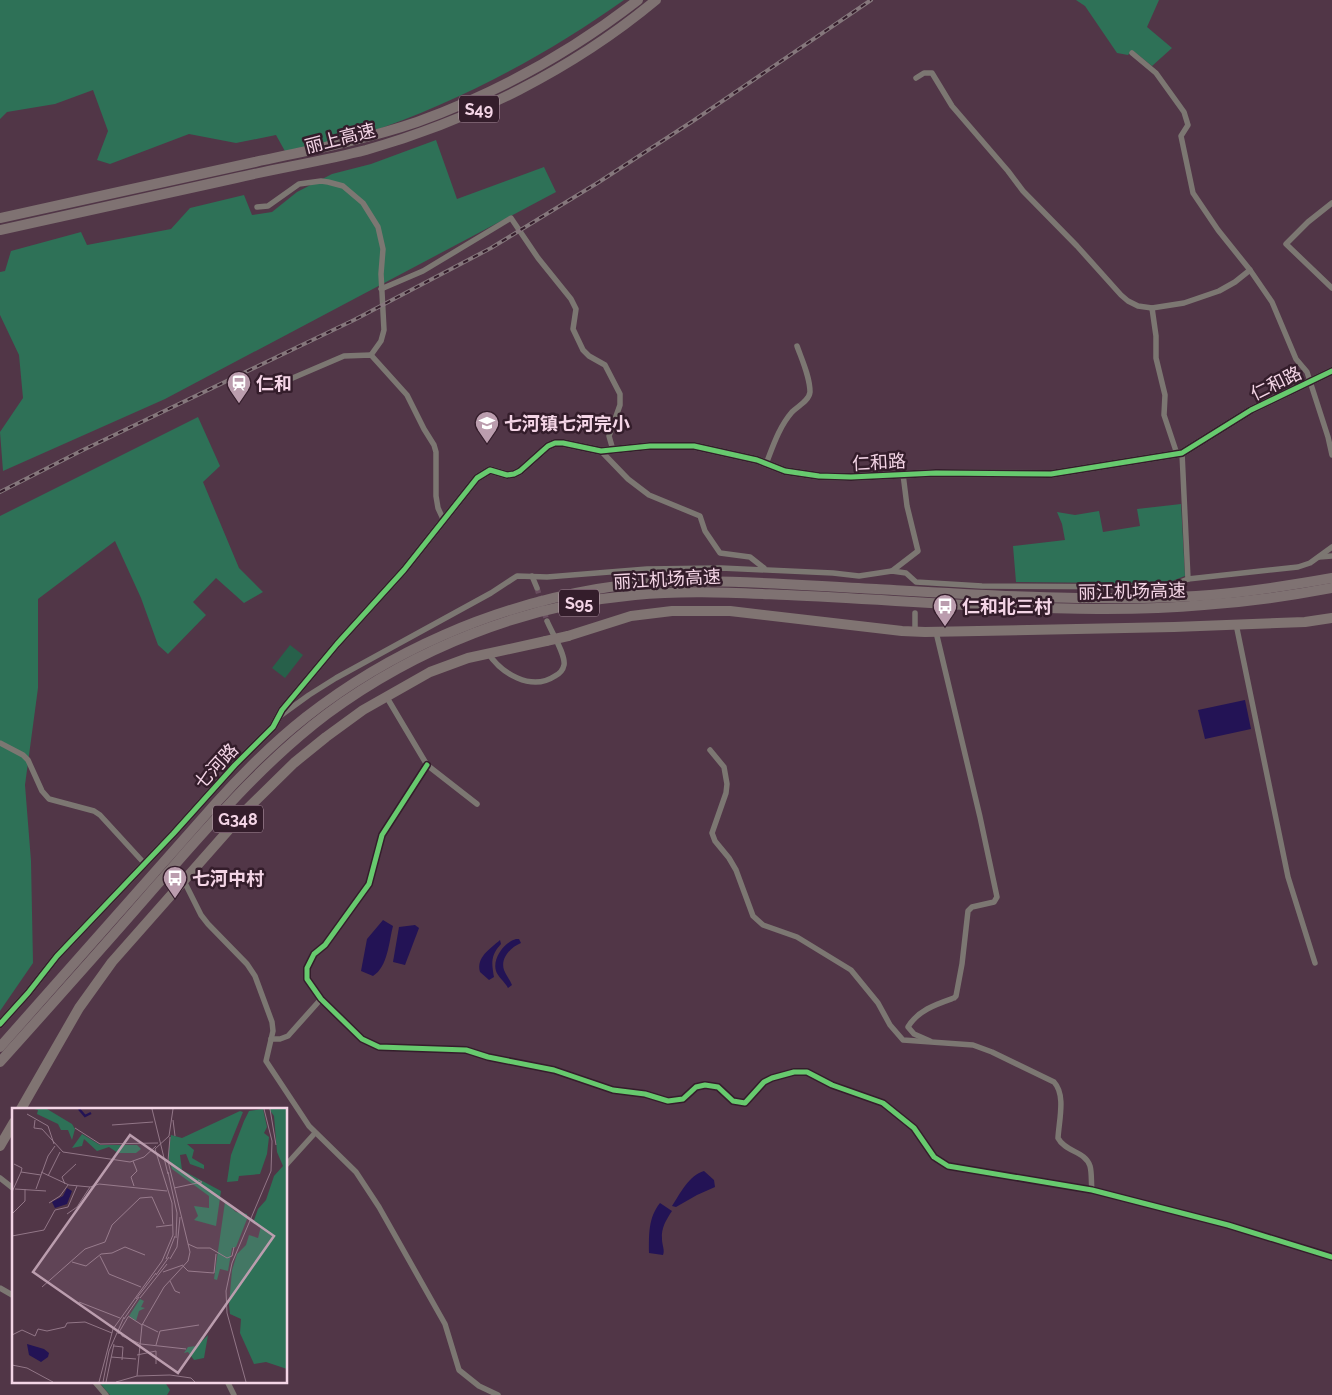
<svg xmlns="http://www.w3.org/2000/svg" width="1332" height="1395" viewBox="0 0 1332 1395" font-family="Raleway,'Noto Sans SC',sans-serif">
  <rect width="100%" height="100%" fill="#513647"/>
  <!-- green -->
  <polygon fill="#27604a" points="290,645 303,655 285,678 272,668"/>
  <!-- forest -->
  <g fill="#2e7157">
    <path d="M0,0H624C545,56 459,102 367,133C341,141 313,146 286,153L276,135L236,143L189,134L110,164L97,160L108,131L93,90L55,104L7,112L0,119Z"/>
    <polygon points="1076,0 1159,0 1147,27 1172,48 1152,66 1132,50 1128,55 1117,53 1085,6"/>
    <polygon points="436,140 457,199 544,167 556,192 165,399 3,471 0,432 23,398 19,355 0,315 0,272 5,271 11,251 81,232 87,245 171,229 190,208 244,195 252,215 272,212 297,192 332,174 371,164"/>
    <polygon points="198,417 220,466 203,482 239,568 263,592 244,603 216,578 193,602 206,615 168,654 158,645 141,598 115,541 38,599 38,688 25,785 31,861 33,963 0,1011 0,516"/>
    <polygon points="1181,504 1185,576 1172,581 1120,583 1016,582 1013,546 1065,540 1062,524 1057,512 1075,515 1099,511 1103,532 1140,526 1137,509"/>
    <polygon points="98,1381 164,1381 170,1390 167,1395 110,1395"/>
  </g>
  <!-- water -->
  <g fill="#231355">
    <polygon points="1245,700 1251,729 1205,739 1198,710"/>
    <path d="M383,920L393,926C389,941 388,967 373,976L361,971L367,939Z"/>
    <polygon points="415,925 419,928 405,965 393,962 399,927"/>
    <path d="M516,939H519L521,943C511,947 500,958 504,970C506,975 510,980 512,985L508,988C505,982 498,977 496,971C492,958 505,942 516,939Z"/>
    <path d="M500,940L501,944C490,956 492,963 494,977L489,980L480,972C476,957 490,949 500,940Z"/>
    <path d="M704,1171L714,1180L715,1187L697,1195L676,1207L672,1206C680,1194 689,1175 704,1171Z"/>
    <path d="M660,1203L672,1211C666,1220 661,1228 662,1239C662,1245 665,1250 663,1255L649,1253C649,1235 648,1218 660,1203Z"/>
  </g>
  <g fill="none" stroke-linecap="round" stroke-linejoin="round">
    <!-- minor-tunnel -->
    <polyline stroke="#694e5f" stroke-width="5.5" stroke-dasharray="5.5 3" stroke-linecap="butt" points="537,588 547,621"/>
    <!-- minor -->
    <g stroke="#7c7772" stroke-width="5.5">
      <polyline points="1132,53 1156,73 1184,112 1188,125 1181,136 1193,193 1218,230 1250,270 1272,302 1296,359 1307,372 1328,437 1332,455"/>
      <polyline points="916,78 924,73 932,73 952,106 1008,171 1023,191 1077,246 1121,295 1128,301 1138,306 1152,308 1184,303 1219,291 1235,282 1250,270"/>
      <polyline points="1332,203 1308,222 1286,244 1332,288"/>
      <polyline points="257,207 268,206 299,184 321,181 328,182 343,186 363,203 378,227 383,249 381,274 384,330 381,341 371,355"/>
      <polyline points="381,289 423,271 511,218 538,258 571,299 576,309 573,329 583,350 589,356 605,365 620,394 620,405 609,436 613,450"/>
      <polyline points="1152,308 1156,336 1156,358 1165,395 1164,415 1177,454"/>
      <polyline points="274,386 344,356 371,355 407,395 424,429 434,445 436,452 436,496 438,508 444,521"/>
      <polyline points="601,451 628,479 649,495 700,516 705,531 720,553 750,557 764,568"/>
      <polyline points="1182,453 1188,579"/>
      <path d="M766,464C773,446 779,427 792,412C798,406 809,401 810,392C810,377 802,360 797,346"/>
      <polyline points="1319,557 1332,556"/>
      <polyline points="892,571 918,551 907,506 903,474"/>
      <polyline points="532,576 537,588"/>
      <polyline points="1236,624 1288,877 1315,963"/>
      <polyline points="915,631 915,613"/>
      <path d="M488,653C501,673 531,692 555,676C559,674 563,670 564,665C566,655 551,631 547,621"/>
      <polyline points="386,696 427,765 477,804"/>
      <polyline points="280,716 309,695 336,678 491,593 517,576 547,577 647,569 721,568 833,573 859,576 892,571 906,573 916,582 982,586 1168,587 1188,579 1298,567 1310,563 1332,547"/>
      <polyline points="0,743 23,755 28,760 42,791 49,799 94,811 100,815 144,863"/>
      <path d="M710,750L724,767L727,784L726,793L712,833L715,841L729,858L736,870L753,916L763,925L797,937L851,970L878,1003L890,1025L903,1040L973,1045L992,1052L1054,1082C1066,1095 1059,1120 1058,1138C1065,1152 1085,1151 1090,1166C1092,1173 1091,1183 1092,1190"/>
      <polyline points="427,765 382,835 369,884 325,945 314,954 307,968 307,979 321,999 362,1039 379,1047 466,1050 488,1057 554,1070 613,1090 645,1094 668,1101 683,1099 696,1087 705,1085 718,1087 733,1101 745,1103 764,1082 772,1078 794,1072 807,1072 832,1085 883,1103 914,1128 934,1157 948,1166 1092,1190 1228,1225 1332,1257"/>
      <polyline points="184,881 201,915 208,924 247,964 255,976 272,1022 273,1031 266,1061 309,1126 356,1172 379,1207 445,1324 459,1370 479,1386 498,1395"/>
      <polyline points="271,1039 280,1039 288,1036 321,999"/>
      <path d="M930,1041L914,1034L908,1027C918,1010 937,1004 954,998L956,996L962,964L968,911L972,907L994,902L997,897L980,817L936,632"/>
      <polyline points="286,1165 315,1133"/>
      <polyline points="0,1178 14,1189"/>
      <polyline points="0,1288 14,1296"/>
      <polyline points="94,1381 106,1395"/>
      <polyline points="227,1381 234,1395"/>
    </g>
    <!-- tertiary -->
    <polyline stroke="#7c7772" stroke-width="8" points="0,1024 28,993 57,956 173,834 235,765 273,727 282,710 337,644 404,570 477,478 490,470 507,475 514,474 520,471 548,446 555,443 563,443 601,451 650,446 694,446 757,460 785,471 819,476 851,477 936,473 1051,474 1182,453 1251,410 1332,371"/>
    <!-- trunk -->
    <g stroke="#807472" stroke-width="10">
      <polyline points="568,636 631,616 672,611 730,611 902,631 925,632 1174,627 1305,622 1332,618"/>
      <polyline points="21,1109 79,1008 112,962 248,808 294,763 326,737 363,710 430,672 468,658 546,641"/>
      <polyline points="0,1146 14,1122"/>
    </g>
    <!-- motorway -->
    <g stroke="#7f7272" stroke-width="10">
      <path d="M0,218C85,199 170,181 255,162C310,150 364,140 417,122C497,93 571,52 638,0"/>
      <path d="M0,230C79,213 158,195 236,178C279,168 323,161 366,150C471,120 572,70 656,0"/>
      <path d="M0,1047L216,803C244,772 273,743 306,717C390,651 492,607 597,589C689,574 783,585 876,589C982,595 1090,602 1196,596C1242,593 1287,586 1332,578"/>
      <path d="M0,1062C52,1004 105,945 156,886C210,825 262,763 327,714C416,648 525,605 635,595C686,590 736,593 787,595C860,598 933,604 1007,607C1072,609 1139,611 1204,605C1247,602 1290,596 1332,588"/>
    </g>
    <!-- rail casing -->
    <g stroke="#85777c" stroke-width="4">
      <polyline id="rail" points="0,492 81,451 354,320 491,248 599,182 693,121 871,0"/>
    </g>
    <!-- rail -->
    <use href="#rail" stroke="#341d2b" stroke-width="2" stroke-dasharray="5.5" stroke-linecap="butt"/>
    <!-- trunk-bridge -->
    <polyline stroke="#807472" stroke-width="10" points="546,641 568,636"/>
    <!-- cycleway casing -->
    <g stroke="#341d2b" stroke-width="8">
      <g id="cycleway">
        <polyline points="427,765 382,835 369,884 325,945 314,954 307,968 307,979 321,999 362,1039 379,1047 466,1050 488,1057 554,1070 613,1090 645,1094 668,1101 683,1099 696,1087 705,1085 718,1087 733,1101 745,1103 764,1082 772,1078 794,1072 807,1072 832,1085 883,1103 914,1128 934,1157 948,1166 1092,1190 1228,1225 1332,1257"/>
        <polyline points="0,1024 28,993 57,956 173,834 235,765 273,727 282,710 337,644 404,570 477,478 490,470 507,475 514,474 520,471 548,446 555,443 563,443 601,451 650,446 694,446 757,460 785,471 819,476 851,477 936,473 1051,474 1182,453 1251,410 1332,371"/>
      </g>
    </g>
    <!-- cycleway -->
    <use href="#cycleway" stroke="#67ca6e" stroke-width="5"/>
  </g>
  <!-- icons -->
  <defs>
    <g id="station-pin" transform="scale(1.25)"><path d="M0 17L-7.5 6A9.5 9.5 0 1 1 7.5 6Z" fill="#bb9dae" stroke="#341d2b"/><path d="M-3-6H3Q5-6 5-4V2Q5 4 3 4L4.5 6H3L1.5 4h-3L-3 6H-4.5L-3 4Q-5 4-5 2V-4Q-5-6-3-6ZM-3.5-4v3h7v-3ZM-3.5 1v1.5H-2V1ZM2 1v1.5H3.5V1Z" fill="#fff"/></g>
    <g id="school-pin" transform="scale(1.25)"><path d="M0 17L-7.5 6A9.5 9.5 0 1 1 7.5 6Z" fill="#bb9dae" stroke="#341d2b"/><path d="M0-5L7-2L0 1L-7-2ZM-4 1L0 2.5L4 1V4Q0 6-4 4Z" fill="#fff"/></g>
    <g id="bus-pin" transform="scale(1.25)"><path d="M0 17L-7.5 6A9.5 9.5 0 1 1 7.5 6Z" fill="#bb9dae" stroke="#341d2b"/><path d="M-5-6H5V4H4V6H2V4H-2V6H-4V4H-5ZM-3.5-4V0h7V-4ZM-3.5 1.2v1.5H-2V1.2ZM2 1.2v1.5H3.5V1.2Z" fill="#fff"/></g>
  </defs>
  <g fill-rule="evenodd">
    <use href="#station-pin" x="239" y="383"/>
    <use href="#school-pin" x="487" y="423"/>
    <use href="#bus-pin" x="945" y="606"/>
    <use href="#bus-pin" x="175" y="878"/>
  </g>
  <g text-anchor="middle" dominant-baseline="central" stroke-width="5" stroke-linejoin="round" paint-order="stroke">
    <!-- shield labels -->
    <g fill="#341d2b" stroke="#ba9eae" stroke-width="1">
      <rect x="459" y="95.5" width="40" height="27" rx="4"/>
      <rect x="559" y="589.5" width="40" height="27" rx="4"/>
      <rect x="213" y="805.5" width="50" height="27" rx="4"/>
    </g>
    <g font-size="16" font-weight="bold" fill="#f4d5e6">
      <text x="479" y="109">S49</text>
      <text x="579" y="603">S95</text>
      <text x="238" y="819">G348</text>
    </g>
    <!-- street labels -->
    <g font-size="18" fill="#f4d5e6" stroke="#341d2b">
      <text transform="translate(340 138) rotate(-14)">丽上高速</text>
      <text transform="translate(1276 383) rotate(-26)">仁和路</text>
      <text transform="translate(879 462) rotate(-3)">仁和路</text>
      <text transform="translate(667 579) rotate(-3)">丽江机场高速</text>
      <text transform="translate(1132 591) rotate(-1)">丽江机场高速</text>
      <text transform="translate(216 766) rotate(-47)">七河路</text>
    </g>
    <!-- poi labels -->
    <g font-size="18" font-weight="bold" fill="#f4d5e6" stroke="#341d2b" text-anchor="start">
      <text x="256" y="383">仁和</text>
      <text x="504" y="423">七河镇七河完小</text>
      <text x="962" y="606">仁和北三村</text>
      <text x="192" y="878">七河中村</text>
    </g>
  </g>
  <!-- overview -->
  <g transform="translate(12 1108)">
    <rect width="275" height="275" fill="#513647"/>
    <path d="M22,1H35L60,16L63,21L60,32L56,22H49L46,16L25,6L26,2ZM251,1L255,19L252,25L257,29L255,46L248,66L227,68L226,73L215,74L219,47L232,13L237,3ZM257,1H275V261L254,254L242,256L228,225L229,211L218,206L217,197L220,162L225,146L234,137L237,127L246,130L249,118L241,115L246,101L254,92L262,68L271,58L265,44L262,8ZM228,3L231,4L218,36H175L182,42L180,50L192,57V61L178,56L174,46L168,47L170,62L209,83L204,118L182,112L186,108L182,98L197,100V88L160,61L156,48L159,27L170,30ZM70,26L88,37H125L129,41L124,45H106L97,39L85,43L72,31L70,38L60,40ZM213,94L224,104L235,106V111L224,139L220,140L216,163L208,161L205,172L202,171ZM128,191L132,193L129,199L133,200L127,203L124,213L117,208ZM196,227L192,250L182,252L176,244L172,245L176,239L185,238Z" fill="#2e7157"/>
    <path d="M55,80L60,83L55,96L43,100L40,94L51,88ZM15,236L32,241L37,245L36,249L29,254L17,247Z" fill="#231355"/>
    <path fill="none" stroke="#231355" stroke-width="2.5" d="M67,1L73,8L79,5"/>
    <path fill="none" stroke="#927687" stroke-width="1" d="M140,1L156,66M258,1L264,37M15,6L36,18L42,36M23,12L22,20L30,21L51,44L118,54L132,49L144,38M161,12L163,28M100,17L141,14M63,20L88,36L146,35M121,53L125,63L119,69L122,78M2,56L10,60L9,64L29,67M29,64L57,77L78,79L87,76L155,83M156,64L165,105L164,130M36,68L48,44M53,76L50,69L64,56M162,80L190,74L186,72M3,81L34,83M24,81L36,48L43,38M0,84L9,64M37,95L48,88L56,77M43,102L56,99L65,78M0,106L13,93V81M55,106L65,99L78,79M144,119L160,117M0,128L32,122L43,102M176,136L185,140H198M198,140L215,150L220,148L222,139M88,148L97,166L129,179M154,151L163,128M158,151L165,139L168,109M60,154L74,158L89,146L100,145L113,139L133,147M171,158L176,163L202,165L204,146M151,164L171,157M144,167L157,149M158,173L163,183L168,185M30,179L73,141L93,134L100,117L128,90L140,89L152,116M128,190L155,156M124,191L144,165M67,194L108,210M116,208L130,217M112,211L127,189M130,216L146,224M109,224L110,228L129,236L174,241M106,226L116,209M0,227L10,222L23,228L26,221L35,223L53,219L55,215L73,214L100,225M144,237L148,223L187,217M102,238L111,239L110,252M125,247L144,243V256M99,249L124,251M0,257L15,260L41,274M125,268L130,217L152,179L176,153L178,144L156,53L158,29M87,274L101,221L150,153L161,127L160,95L143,41L157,28L161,1M91,274L97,243L112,209M94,274L102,236M104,274L125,268L158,267L179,270L183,274M234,274L215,205L214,183L220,155L259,63L260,33L252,1"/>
    <path fill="#bb9dae" fill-opacity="0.15" stroke="#bb9dae" stroke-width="2.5" d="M118,27L262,128L166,265L21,164Z"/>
    <rect width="275" height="275" fill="none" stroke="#f4d5e6" stroke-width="2.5"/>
  </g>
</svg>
